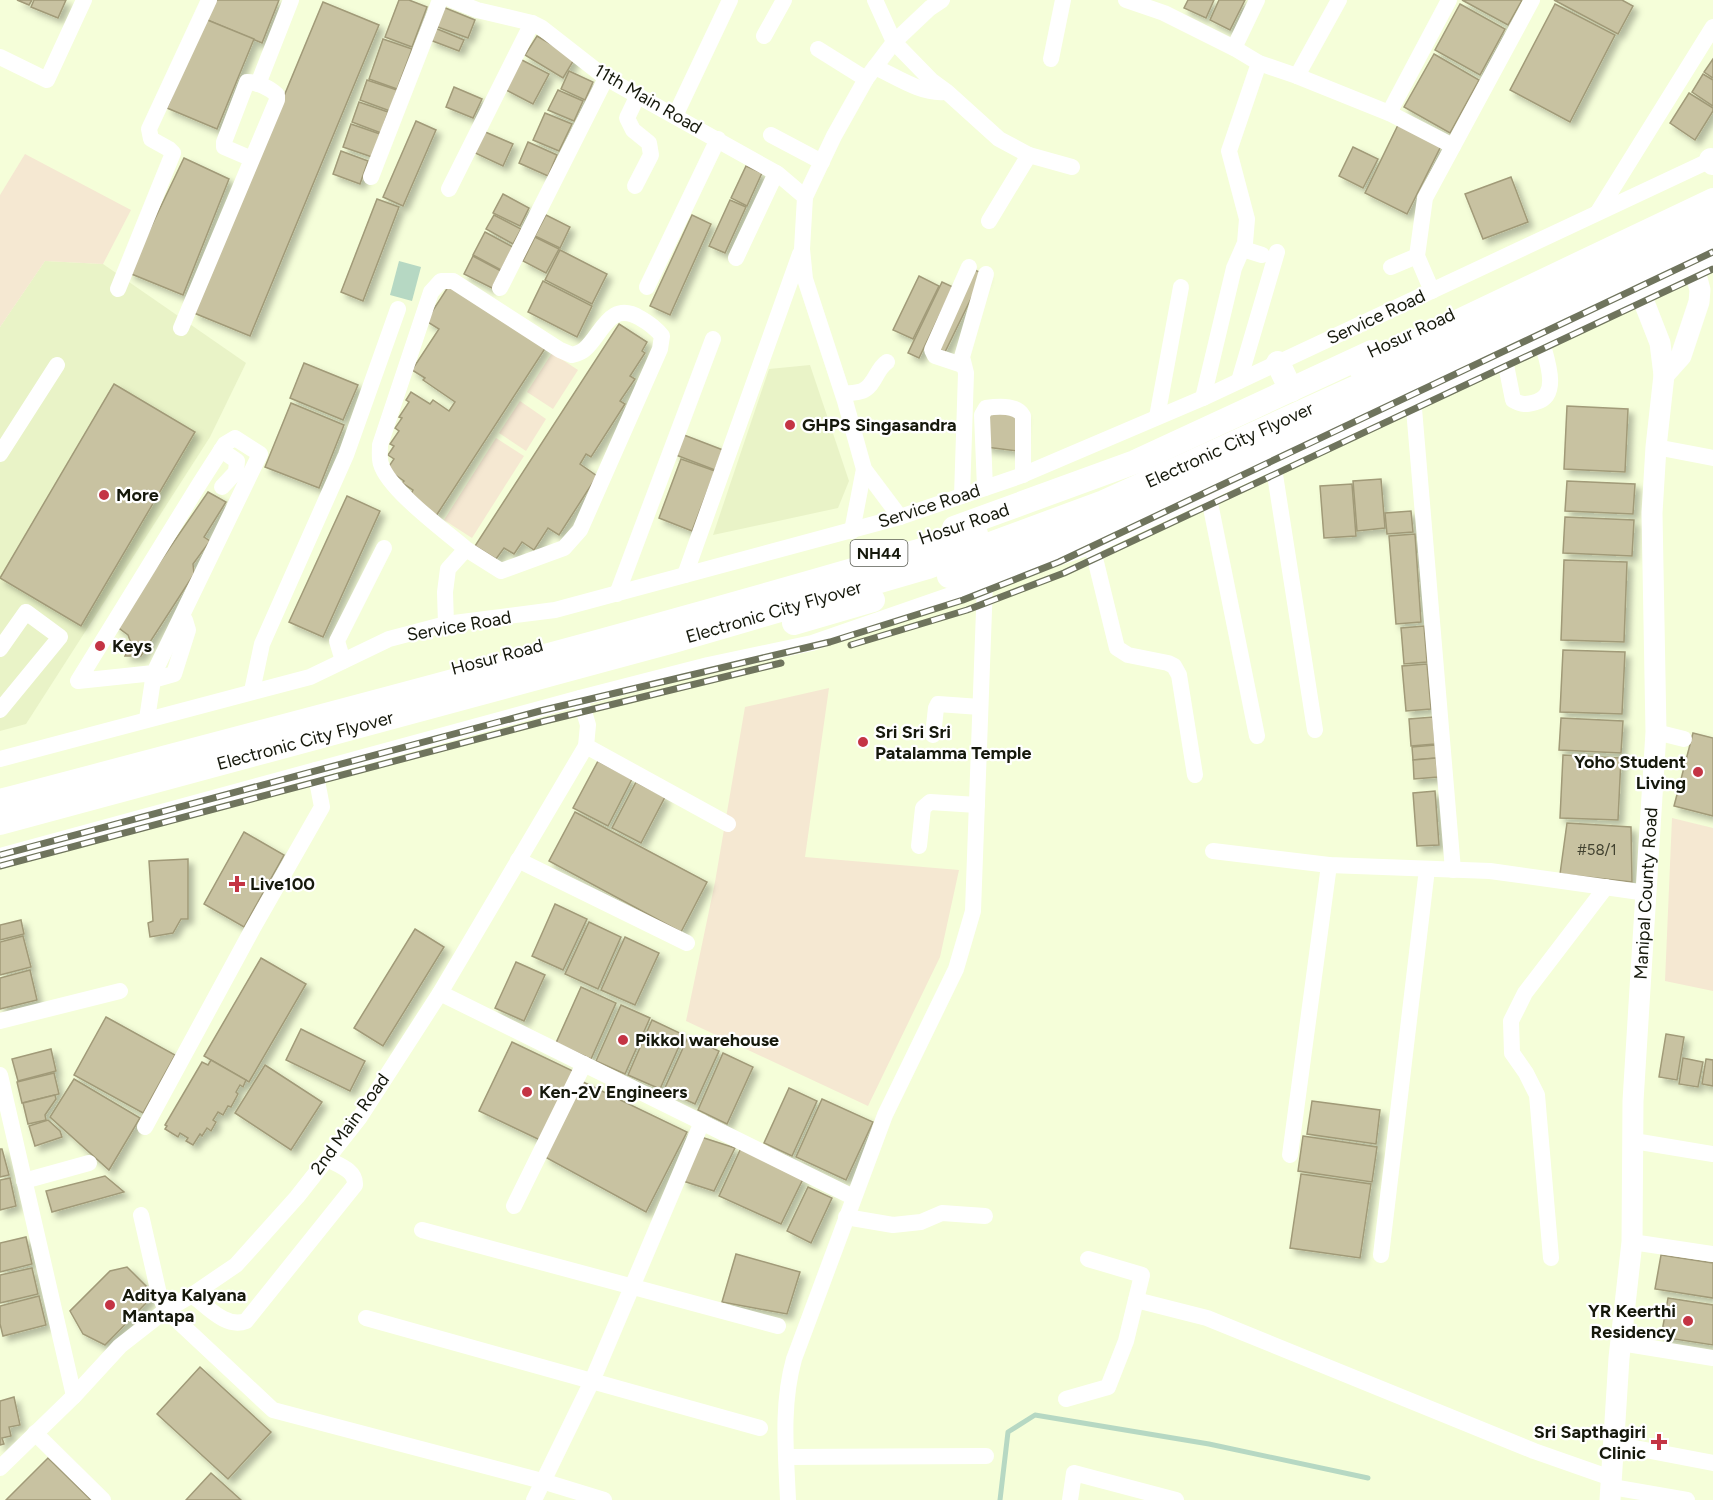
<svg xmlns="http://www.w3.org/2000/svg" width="1713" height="1500" viewBox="0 0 1713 1500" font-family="Figtree,sans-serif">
  <defs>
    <filter id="shadow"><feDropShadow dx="5" dy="5" stdDeviation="3" flood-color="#0004"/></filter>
  </defs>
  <rect width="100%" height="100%" fill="#f5fed9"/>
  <!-- built -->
  <g fill="#e9f3c7">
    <polygon points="45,261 103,264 246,363 210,437 26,724 0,731 0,327"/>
    <polygon points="810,365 849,481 838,508 713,535 769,369"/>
  </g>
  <!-- green -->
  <g fill="#f5e8d2">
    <polygon points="25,154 131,210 103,264 45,261 0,327 0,195"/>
    <polygon points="552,353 578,370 553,409 527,392"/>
    <polygon points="520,401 546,419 526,451 499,433"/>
    <polygon points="496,438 524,456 472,538 444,520"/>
    <polygon points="829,688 805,857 959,870 940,957 868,1106 686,1021 715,882 745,707"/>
    <polygon points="1672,818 1713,828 1713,991 1665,981"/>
  </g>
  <!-- water -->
  <polygon fill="#b6d8c3" points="399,261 421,267 412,301 390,295"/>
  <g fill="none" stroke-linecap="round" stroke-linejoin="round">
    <!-- stream -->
    <polyline stroke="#b6d8c3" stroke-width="5" points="1000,1500 1008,1432 1035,1415 1209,1444 1368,1478"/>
  </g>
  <!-- building -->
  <g fill="#c8c2a1" stroke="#a19a78" stroke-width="1.5" filter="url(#shadow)">
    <polygon points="17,0 32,0 29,5"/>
    <polygon points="34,0 66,0 58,18 31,7"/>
    <polygon points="214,0 279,0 262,43 205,19"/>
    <polygon points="399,0 409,0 427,7 412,47 385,37"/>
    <polygon points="1188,0 1214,0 1206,18 1184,8"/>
    <polygon points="1219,0 1245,0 1230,30 1210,20"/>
    <polygon points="1462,0 1522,0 1508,25"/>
    <polygon points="1554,0 1622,0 1633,6 1618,34"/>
    <polygon points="323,2 379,25 250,336 194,313"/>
    <polygon points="1460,4 1505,29 1480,75 1435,50"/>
    <polygon points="1555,4 1615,35 1570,122 1510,90"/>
    <polygon points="443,7 475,20 468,38 435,26"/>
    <polygon points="205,19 254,39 217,129 167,108"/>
    <polygon points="435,28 464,40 459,51 430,40"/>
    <polygon points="537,36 575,58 563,78 525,55"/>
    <polygon points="383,39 412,49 397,89 369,79"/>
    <polygon points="1434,54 1479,80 1450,133 1404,107"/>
    <polygon points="520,59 549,74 533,104 504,89"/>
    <polygon points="1713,59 1713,78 1704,72"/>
    <polygon points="569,71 593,82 585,100 561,89"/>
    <polygon points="1703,74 1713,80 1713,106 1692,92"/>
    <polygon points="367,80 397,90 390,111 360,100"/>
    <polygon points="454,87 482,99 473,118 446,107"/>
    <polygon points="558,90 583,101 574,121 548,110"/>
    <polygon points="1689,93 1713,108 1713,111 1695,140 1670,123"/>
    <polygon points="359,102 388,112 381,133 352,122"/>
    <polygon points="545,113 572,124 559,151 533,140"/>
    <polygon points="416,121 436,130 403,206 383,197"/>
    <polygon points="351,124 380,134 372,157 343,147"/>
    <polygon points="1398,125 1441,146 1407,214 1365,193"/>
    <polygon points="483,131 513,144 503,166 473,152"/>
    <polygon points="528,142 557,155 548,176 519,163"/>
    <polygon points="1353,147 1378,159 1363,188 1339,176"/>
    <polygon points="341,151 368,161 360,184 333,174"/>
    <polygon points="184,158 229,179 183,295 129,273"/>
    <polygon points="746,166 762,173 747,206 731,198"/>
    <polygon points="1511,177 1528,222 1483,239 1465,194"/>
    <polygon points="503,194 529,208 520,226 493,213"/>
    <polygon points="377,199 399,207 363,301 341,292"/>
    <polygon points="730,200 746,207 725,253 709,246"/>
    <polygon points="494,215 521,229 513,244 486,229"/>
    <polygon points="546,215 570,227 560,248 535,236"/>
    <polygon points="692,215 711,224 670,315 650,306"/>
    <polygon points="485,232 513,247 501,270 473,255"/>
    <polygon points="535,237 559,249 546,273 523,261"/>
    <polygon points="560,250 607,274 592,304 545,280"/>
    <polygon points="473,256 501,271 492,288 464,274"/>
    <polygon points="973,269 983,274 945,352 936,348"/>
    <polygon points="919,276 939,286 913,339 893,330"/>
    <polygon points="543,281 592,306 577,337 528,312"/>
    <polygon points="942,282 953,287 919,358 908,353"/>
    <polygon points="450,284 546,347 436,516 411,494 413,490 402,483 404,481 387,469 394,459 388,455 394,446 390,444 399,431 395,428 402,418 399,417 409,402 406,400 411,392 430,404 433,400 449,411 455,402 423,380 425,378 412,370 439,329 426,321"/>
    <polygon points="619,324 647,342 642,351 645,353 630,376 635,379 620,401 625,404 591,457 586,454 580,464 597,476 559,535 548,528 534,550 522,542 514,554 504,548 496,559 475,546"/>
    <polygon points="304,363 358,385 343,420 290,398"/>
    <polygon points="114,384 195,432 81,626 0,578"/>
    <polygon points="291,403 344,425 319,488 265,467"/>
    <polygon points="1567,406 1628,409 1625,472 1564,469"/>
    <polygon points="987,411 1021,414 1017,451 986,447"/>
    <polygon points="684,435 723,450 715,470 676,455"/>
    <polygon points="681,459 715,471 692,531 659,518"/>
    <polygon points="1381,479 1385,528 1357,531 1353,481"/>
    <polygon points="1567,481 1635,484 1633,514 1565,511"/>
    <polygon points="1352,484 1356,536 1324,538 1320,486"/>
    <polygon points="208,492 226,502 204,537 210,541 193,564 194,574 141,656 125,656 131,643 128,635 116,626"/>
    <polygon points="347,496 380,511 323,637 289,622"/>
    <polygon points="1411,511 1413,532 1387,534 1385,513"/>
    <polygon points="1565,517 1634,520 1632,556 1563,553"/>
    <polygon points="1415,534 1421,622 1396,624 1389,536"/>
    <polygon points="1564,560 1627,562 1624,642 1561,640"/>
    <polygon points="1424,626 1427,662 1404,664 1401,628"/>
    <polygon points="1563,650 1625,652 1622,714 1560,712"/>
    <polygon points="1427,664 1431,709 1406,711 1402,666"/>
    <polygon points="1433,717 1435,744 1411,746 1409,719"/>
    <polygon points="1561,718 1623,721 1621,753 1559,750"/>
    <polygon points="1693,733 1713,738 1713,816 1674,806"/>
    <polygon points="1435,745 1437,758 1413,760 1412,747"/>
    <polygon points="1563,755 1621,758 1618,820 1560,818"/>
    <polygon points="1436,758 1438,777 1414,779 1413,760"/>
    <polygon points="598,761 632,779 608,826 573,808"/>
    <polygon points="636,782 665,797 641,843 612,828"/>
    <polygon points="1435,791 1439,845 1417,846 1413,793"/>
    <polygon points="575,812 707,882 681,932 549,861"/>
    <polygon points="1567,823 1631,827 1632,882 1560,874"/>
    <polygon points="244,832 284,855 244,927 204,904"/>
    <polygon points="188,859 188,919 181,919 173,933 150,937 148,923 153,921 149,861"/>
    <polygon points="555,904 587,919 563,970 532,956"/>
    <polygon points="21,920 24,934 0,940 0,925"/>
    <polygon points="589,922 621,937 598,989 565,974"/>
    <polygon points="415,929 444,947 383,1046 354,1028"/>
    <polygon points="23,936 31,967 0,975 0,942"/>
    <polygon points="625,937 659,953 635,1005 601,990"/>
    <polygon points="261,958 306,984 249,1082 204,1056"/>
    <polygon points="516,962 545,975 524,1021 495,1008"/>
    <polygon points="30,970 37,1000 0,1009 0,978"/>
    <polygon points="581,987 616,1003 591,1059 556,1043"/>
    <polygon points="621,1005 650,1018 625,1074 596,1061"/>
    <polygon points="106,1017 175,1055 143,1113 74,1075"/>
    <polygon points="652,1020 684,1035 660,1089 628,1075"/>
    <polygon points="301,1029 365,1061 350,1091 286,1060"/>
    <polygon points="1666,1034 1684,1037 1677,1080 1659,1077"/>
    <polygon points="688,1037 719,1051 695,1104 664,1090"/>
    <polygon points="512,1042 575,1072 542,1141 479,1111"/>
    <polygon points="51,1049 56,1071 18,1081 12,1059"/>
    <polygon points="723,1053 753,1067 727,1124 698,1110"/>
    <polygon points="1683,1058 1703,1062 1698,1087 1679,1084"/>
    <polygon points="1706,1059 1713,1060 1713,1086 1702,1084"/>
    <polygon points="211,1060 246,1080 243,1087 240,1085 236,1092 238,1094 231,1107 228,1106 223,1115 218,1112 213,1120 216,1122 211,1131 207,1128 202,1136 200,1134 193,1145 186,1141 188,1138 180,1133 178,1137 165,1129 167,1126 165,1125 202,1062 208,1065"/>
    <polygon points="265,1065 322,1102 291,1150 235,1113"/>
    <polygon points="54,1073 59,1094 22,1103 17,1082"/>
    <polygon points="74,1079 140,1118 109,1170 50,1117"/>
    <polygon points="581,1081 687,1132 646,1212 545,1157"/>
    <polygon points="789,1088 817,1101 792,1156 764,1143"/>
    <polygon points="55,1095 56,1099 45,1115 46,1120 28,1124 23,1103"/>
    <polygon points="822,1099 873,1122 846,1180 796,1157"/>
    <polygon points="1312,1101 1380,1110 1376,1144 1307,1134"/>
    <polygon points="48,1120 60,1131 62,1137 35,1146 29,1126"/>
    <polygon points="1303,1136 1377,1147 1372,1182 1298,1171"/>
    <polygon points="701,1137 735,1148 714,1191 683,1181"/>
    <polygon points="741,1148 803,1179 781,1224 719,1196"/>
    <polygon points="0,1149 2,1149 9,1175 0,1177"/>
    <polygon points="1301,1174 1371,1184 1360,1258 1290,1248"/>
    <polygon points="105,1176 124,1192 52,1212 46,1191"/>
    <polygon points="10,1178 16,1206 0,1210 0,1180"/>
    <polygon points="808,1187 832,1198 811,1243 787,1231"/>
    <polygon points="26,1237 32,1264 0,1272 0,1243"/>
    <polygon points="736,1254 800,1272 787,1314 722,1302"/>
    <polygon points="1661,1255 1713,1263 1713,1298 1655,1289"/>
    <polygon points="127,1267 147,1287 150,1299 105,1345 83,1334 70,1311 110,1271"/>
    <polygon points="32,1268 38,1294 0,1303 0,1275"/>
    <polygon points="39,1296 46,1325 3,1336 0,1324 0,1306"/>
    <polygon points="1668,1298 1713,1305 1713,1345 1661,1337"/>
    <polygon points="200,1367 271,1432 228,1479 157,1414"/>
    <polygon points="14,1397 20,1425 9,1427 11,1436 2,1438 4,1444 0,1445 0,1401"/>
    <polygon points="48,1458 91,1500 6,1500"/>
    <polygon points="211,1473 241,1500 186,1500"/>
  </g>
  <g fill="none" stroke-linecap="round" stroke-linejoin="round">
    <!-- minor -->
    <g stroke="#fff" stroke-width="16">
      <polyline points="452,0 477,10 532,23 542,28 606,78 778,174 805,197"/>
      <polyline points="875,0 894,42 932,81 947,92 999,139 1029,155 1072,167"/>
      <polyline points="1126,0 1164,13 1234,48 1259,63 1297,76 1389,113 1453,146"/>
      <polyline points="764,36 784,0"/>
      <polyline points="1234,48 1257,0"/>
      <polyline points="818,49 866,79"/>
      <polyline points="0,57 47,80 84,0"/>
      <polyline points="1051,59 1063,0"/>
      <path d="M875,67C895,76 921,94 944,92"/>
      <polyline points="1297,76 1339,0"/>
      <polyline points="258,84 291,0"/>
      <polyline points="1389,113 1449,0"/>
      <polyline points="675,116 730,0"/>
      <polyline points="771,135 822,162"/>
      <polyline points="371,177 440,0"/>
      <polyline points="635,186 651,155 649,143 633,130 627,118 638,95"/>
      <polyline points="449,189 532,23"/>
      <polyline points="1598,212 1713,27"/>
      <polyline points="989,221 1029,155"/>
      <polyline points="1243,249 1262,255"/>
      <polyline points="736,258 776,173"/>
      <polyline points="1391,267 1417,256"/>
      <polyline points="647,287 718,139"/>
      <polyline points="500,288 606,78"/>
      <polyline points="118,289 173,153 169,149 151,139 149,129 209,0"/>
      <polyline points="1432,291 1417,256 1425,198 1532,0"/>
      <path d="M181,328L277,100V95C270,88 257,82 247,82L224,142V147L252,159"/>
      <path d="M1504,355L1513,400C1522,405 1526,405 1536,402C1562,395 1545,356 1541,338"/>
      <polyline points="962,365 935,356 932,350 969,267"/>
      <polyline points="1239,381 1277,252"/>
      <path d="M843,394C849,393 856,393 862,391C875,386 876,369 887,362"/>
      <polyline points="1413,397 1453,870"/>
      <polyline points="1203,398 1234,268 1245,243 1247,219 1229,151 1259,63"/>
      <polyline points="1157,417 1181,287"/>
      <polyline points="1656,447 1713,458"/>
      <polyline points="221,450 237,461 236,472 222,487"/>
      <polyline points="0,454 57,365"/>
      <polyline points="1273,462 1315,730"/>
      <path d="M985,488L982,415L986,408C998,406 1017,405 1023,416V475"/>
      <polyline points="1208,493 1257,736"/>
      <polyline points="962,496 966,373 962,357 986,274"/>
      <polyline points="900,517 864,469 845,401 805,279 802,249 805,197 834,136 866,79 894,42 930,8 942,0"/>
      <polyline points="852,531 864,469"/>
      <polyline points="1092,546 1117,648 1128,655 1168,663 1174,666 1179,675 1195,775"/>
      <polyline points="685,575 800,254"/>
      <polyline points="617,594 713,339"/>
      <path d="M446,624L445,592L448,569L466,549L501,571L564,548L580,530L660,349L662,336C655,327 649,323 640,318C610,300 602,334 585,349C582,352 576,354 572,355L560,350L453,281H441L431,292L380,445C380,451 379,459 381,464C388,489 445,531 466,549"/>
      <polyline points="0,649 26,612 60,637 0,710"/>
      <polyline points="343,661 337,641 384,548"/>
      <polyline points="153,680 174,674 188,630 185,620"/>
      <polyline points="252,691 262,644 346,455 398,309"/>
      <polyline points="147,719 154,673 260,454 235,438 225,444 200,483 78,681 154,673"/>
      <polyline points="1656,732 1684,739"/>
      <polyline points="933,735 936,708 938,704 980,707"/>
      <polyline points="586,746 728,824"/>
      <polyline points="0,759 310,677 389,639 446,624 555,610 900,517 1020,476 1203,398 1713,159"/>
      <polyline points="919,846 923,808 930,802 977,805"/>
      <polyline points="1213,851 1329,865 1490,871 1647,893"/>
      <polyline points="0,856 580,698 708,665 812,643 985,583 1095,545 1713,258"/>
      <polyline points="518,860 687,943"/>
      <polyline points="440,993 853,1197"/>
      <polyline points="0,1021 120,991"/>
      <polyline points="0,1075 74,1396"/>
      <polyline points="145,1127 253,928 322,807 315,770"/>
      <polyline points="1634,1141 1713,1154"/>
      <polyline points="1290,1155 1329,865"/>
      <polyline points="24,1181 89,1163"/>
      <polyline points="514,1206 584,1064"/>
      <polyline points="141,1215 159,1294 166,1310 273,1410 542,1481 604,1500"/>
      <polyline points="846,1217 893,1225 921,1222 942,1213 985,1216"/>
      <polyline points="422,1230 778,1326"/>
      <polyline points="1632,1242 1713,1254"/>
      <polyline points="1381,1255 1427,869"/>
      <polyline points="1551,1258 1537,1095 1526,1073 1512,1053 1511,1021 1525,993 1606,887"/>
      <path d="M192,1295C207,1306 226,1329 246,1321L355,1185C356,1170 338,1165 327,1159"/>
      <polyline points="1136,1300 1207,1318 1534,1451 1611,1478"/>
      <polyline points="366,1318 760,1428"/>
      <polyline points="1621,1343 1713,1358"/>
      <polyline points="1066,1399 1108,1387 1126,1341 1142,1275 1088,1259"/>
      <polyline points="35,1433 103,1500"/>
      <polyline points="1614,1444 1713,1463"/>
      <polyline points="786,1457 986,1456"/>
      <polyline points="0,1468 74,1396 120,1346 166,1310 192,1295 236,1265 297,1197 360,1117 440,993 586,746 588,725 580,698"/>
      <polyline points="1612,1487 1687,1500"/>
      <polyline points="534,1500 592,1381 702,1122"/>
      <path d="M788,1500C786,1453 781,1405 794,1359L885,1115L956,969L973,911L985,583"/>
      <polyline points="1070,1500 1074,1473 1176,1500"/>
    </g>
    <!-- major -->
    <g stroke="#fff" stroke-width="21">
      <polyline points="1664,375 1681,356 1699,302 1700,290 1694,267"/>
      <path id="s1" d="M1610,1500L1619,1358L1632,1242L1633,1101L1656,732L1652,513L1656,447L1664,375L1660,343L1635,279"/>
    </g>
    <!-- highway -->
    <g stroke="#fff" stroke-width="24">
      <polyline points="1711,160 1713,163"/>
      <polyline points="1278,363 1291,390"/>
      <polyline points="1360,368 1713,200"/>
      <polyline points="954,528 1135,462 1372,352"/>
      <polyline points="949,576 1045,545 1176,492 1713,242"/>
      <polyline points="794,623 873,600"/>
      <path d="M0,801C326,715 653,630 976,534"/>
      <path id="s2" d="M0,823L674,641L928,567L1104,502L1513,316L1713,220"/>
    </g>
    <!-- rail casing -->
    <g stroke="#6f745d" stroke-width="7">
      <g id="rail">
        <polyline points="851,645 967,610 1064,573 1713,269"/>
        <polyline points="0,855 540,711 830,642 963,600 1059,562 1713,252"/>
        <polyline points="0,866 545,721 781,663"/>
      </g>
    </g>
    <!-- rail -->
    <use href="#rail" stroke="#fff" stroke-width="4.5" stroke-dasharray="14" stroke-linecap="butt"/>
  </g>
  <!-- markers -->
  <g fill="#c43444" stroke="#fff" stroke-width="2">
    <circle cx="790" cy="425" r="6"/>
    <circle cx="104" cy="495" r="6"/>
    <circle cx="100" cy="646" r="6"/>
    <circle cx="863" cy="742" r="6"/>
    <circle cx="1698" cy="772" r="6"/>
    <path d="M234 875h6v6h6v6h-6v6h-6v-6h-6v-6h6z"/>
    <circle cx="623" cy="1040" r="6"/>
    <circle cx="527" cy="1092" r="6"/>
    <circle cx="110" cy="1305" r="6"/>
    <circle cx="1688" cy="1321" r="6"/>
    <path d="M1656 1433h6v6h6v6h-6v6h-6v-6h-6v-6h6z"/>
  </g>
  <g text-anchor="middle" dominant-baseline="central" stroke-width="4.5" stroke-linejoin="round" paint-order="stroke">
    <!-- number labels -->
    <g font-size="15" fill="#424230">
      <text x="1597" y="850">#58/1</text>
    </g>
    <!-- shield labels -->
    <rect fill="#fff" stroke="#5b5d54" stroke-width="1.5" x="850.5" y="540" width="57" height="26" rx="4.5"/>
    <g font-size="16" font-weight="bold" fill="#15180b">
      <text x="879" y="553">NH44</text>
    </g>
    <!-- street labels -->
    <g font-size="18" fill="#15180b" stroke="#fff">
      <text transform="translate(648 99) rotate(30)">11th Main Road</text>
      <text transform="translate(1376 317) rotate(-25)">Service Road</text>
      <text transform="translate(1411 333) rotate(-25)">Hosur Road</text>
      <text stroke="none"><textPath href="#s2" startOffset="1288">Electronic City Flyover</textPath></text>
      <text transform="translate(929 506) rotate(-18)">Service Road</text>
      <text transform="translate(964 524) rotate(-19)">Hosur Road</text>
      <text stroke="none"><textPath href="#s2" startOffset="802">Electronic City Flyover</textPath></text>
      <text transform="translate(459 626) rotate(-10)">Service Road</text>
      <text transform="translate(497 657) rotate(-15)">Hosur Road</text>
      <text stroke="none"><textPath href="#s2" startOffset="316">Electronic City Flyover</textPath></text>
      <text stroke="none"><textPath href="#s1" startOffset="608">Manipal County Road</textPath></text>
      <text transform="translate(350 1124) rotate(-54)">2nd Main Road</text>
    </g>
    <!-- poi labels -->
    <g font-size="18" font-weight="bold" fill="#15180b" stroke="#fff" text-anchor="start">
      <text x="802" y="425">GHPS Singasandra</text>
      <text x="116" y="495">More</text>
      <text x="112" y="646">Keys</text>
      <text x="875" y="732">Sri Sri Sri<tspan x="875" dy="21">Patalamma Temple</tspan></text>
      <text x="1686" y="762" text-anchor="end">Yoho Student<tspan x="1686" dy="21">Living</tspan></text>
      <text x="250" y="884">Live100</text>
      <text x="635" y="1040">Pikkol warehouse</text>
      <text x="539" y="1092">Ken-2V Engineers</text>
      <text x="122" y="1295">Aditya Kalyana<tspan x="122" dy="21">Mantapa</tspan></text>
      <text x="1676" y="1311" text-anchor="end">YR Keerthi<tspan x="1676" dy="21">Residency</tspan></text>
      <text x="1646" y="1432" text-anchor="end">Sri Sapthagiri<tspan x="1646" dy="21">Clinic</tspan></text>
    </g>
  </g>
</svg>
